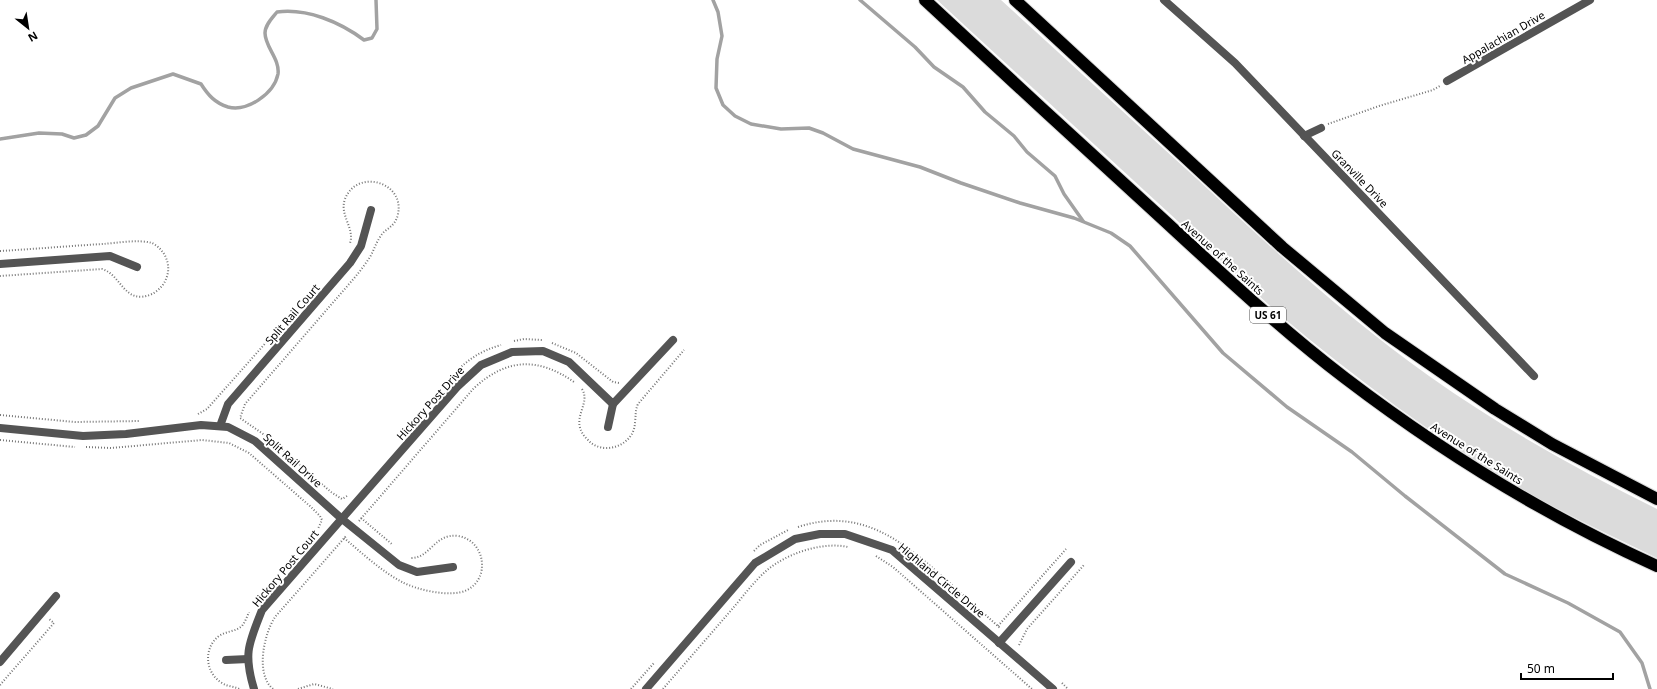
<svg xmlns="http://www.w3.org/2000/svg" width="1657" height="689" viewBox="0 0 1657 689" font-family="'Noto Sans',sans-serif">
  <rect width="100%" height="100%" fill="#fff"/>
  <!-- green -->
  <path fill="#dbdbdb" d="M937,0H1001C1066,59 1131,119 1196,178C1270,247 1346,317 1429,376C1501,427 1578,470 1657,509V558C1610,535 1562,513 1517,486C1433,436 1355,378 1280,315Z"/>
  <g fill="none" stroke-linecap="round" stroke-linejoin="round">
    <!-- stream -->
    <g stroke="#a2a2a2" stroke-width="3.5">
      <polyline points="713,0 718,12 722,36 717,59 716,88 723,105 735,116 751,124 781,129 809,128 823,133 853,149 920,167 961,183 1020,203 1074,218 1111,233 1130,246 1223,353 1287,407 1352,452 1405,496 1505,574 1568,603 1620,632 1642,663 1650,689"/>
      <polyline points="860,0 915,47 934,67 963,87 985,112 1014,136 1027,152 1055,176 1064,194 1083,221"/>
      <path d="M0,139L39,133L62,134L74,138L86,135L98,126L115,98L131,88L173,74L201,84C208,95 215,103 228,107C247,112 274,94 278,74C280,59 265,47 265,33C265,25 272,18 277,12C307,8 340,22 364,40L372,38L377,29L376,0"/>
    </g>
    <!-- highway casing -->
    <g stroke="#dbdbdb" stroke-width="14">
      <g id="highway">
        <path d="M925,0C1001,71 1078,142 1155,212C1217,269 1278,327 1345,378C1442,452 1546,516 1657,566"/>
        <polyline points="1015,0 1282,247 1385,333 1495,409 1552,444 1657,499"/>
      </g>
    </g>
    <!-- path -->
    <g stroke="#767676" stroke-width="2" stroke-dasharray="1 2" stroke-linecap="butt">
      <polyline points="1328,124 1379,106 1433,90 1440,86"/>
      <path d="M0,251C34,249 69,246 103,244C117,243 138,239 152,243C158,246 164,252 166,258C169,265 169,272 166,279C164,285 158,291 152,294C124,306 122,275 102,269L0,276"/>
      <polyline points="514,341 524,339 542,340"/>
      <polyline points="552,343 576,353 613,382 619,383"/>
      <path d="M453,375C467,360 480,351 501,345"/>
      <path d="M582,389C592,405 567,420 588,440C592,445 598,447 604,448C620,449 635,438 635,422C636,415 635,411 638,404L684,350"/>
      <polyline points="198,414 207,409 278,329"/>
      <polyline points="0,415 75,422 140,421"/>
      <polyline points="0,440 75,447"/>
      <polyline points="86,447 111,448 202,440 229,443 249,453 311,507 320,516 322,520 318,529"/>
      <path d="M347,496L342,499L331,492L269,438L240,418L245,404L356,276C361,270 366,263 370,257C374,250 376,243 380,237C385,228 395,228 398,214C405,182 357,168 345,199C339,215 355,228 350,243"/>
      <polyline points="361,518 393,545"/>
      <path d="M359,521L474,388C507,358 538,357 574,382"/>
      <path d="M798,527C859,507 900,539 943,577C962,594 981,611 1000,628"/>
      <path d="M344,538C362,553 381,571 402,582C417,590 451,598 467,590C491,578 485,540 458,536C434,533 431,558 411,558"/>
      <polyline points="754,551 760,545 788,530"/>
      <polyline points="876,556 893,567 1032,689"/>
      <polyline points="998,626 1066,549"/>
      <polyline points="1019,645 1027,629 1084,565"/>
      <polyline points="1062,683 1068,689"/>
      <polyline points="0,685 54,623 49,619"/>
      <path d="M239,689C234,686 228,687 222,683C205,673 203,648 219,636C226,631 235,632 242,626C245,622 247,617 249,612"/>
      <path d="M273,689C255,674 264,634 275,617L347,535"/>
      <polyline points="298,689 314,684 333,689"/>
      <polyline points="631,689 654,663"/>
      <path d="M663,689C686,662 710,635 733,608C746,593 760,573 777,563C796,551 825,542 848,547"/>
    </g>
    <!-- street -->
    <g stroke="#545454" stroke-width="8">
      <polyline points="1164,0 1235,63 1534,376"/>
      <polyline points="1447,81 1590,0"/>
      <polyline points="1304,136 1321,128"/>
      <polyline points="0,264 110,256 137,267"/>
      <polyline points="220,426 228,404 350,263 361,246 371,210"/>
      <polyline points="608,427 613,404"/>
      <polyline points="0,428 83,436 126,434 201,425 228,427 255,441 342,519 399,565 417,572 453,567"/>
      <polyline points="999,643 1071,562"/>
      <polyline points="226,660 248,659"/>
      <polyline points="0,662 56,596"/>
      <path d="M254,689C243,653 249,643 262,610L457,387L481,365L512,352L543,351L569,362L613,404L673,340"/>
      <polyline points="646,689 755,563 795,539 820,534 845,534 892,550 1053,689"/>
    </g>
    <!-- highway -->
    <use href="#highway" stroke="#000" stroke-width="12"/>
  </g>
  <g text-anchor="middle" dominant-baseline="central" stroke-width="4" stroke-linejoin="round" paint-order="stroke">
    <!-- shield labels -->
    <rect fill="#fff" stroke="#4c4c4c" stroke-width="1" x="1250" y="307" width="36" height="16" rx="3"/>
    <g font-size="10" font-weight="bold" fill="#000">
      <text x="1268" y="315">US 61</text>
    </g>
    <!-- street labels -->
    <g font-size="11" fill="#000" stroke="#fff">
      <text transform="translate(1503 37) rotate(-30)">Appalachian Drive</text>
      <text transform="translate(1360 178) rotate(46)">Granville Drive</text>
      <text transform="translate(1223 257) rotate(42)">Avenue of the Saints</text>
      <text transform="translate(292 314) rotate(-49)">Split Rail Court</text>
      <text transform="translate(430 403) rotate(-48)">Hickory Post Drive</text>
      <text transform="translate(1477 453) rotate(32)">Avenue of the Saints</text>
      <text transform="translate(293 460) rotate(42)">Split Rail Drive</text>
      <text transform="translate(285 568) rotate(-50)">Hickory Post Court</text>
      <text transform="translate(942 580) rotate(40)">Highland Circle Drive</text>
    </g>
  </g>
  <!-- north arrow -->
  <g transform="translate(28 28) rotate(150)" stroke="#ffffff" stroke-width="3" paint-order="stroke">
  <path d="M0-3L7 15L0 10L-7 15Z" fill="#000000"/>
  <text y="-6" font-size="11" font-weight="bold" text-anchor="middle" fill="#000000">N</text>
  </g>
  <!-- scale -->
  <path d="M1521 673v6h92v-6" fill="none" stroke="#000000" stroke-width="2"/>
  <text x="1527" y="673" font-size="12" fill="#000000" stroke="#ffffff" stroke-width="3" paint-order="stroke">50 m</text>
</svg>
